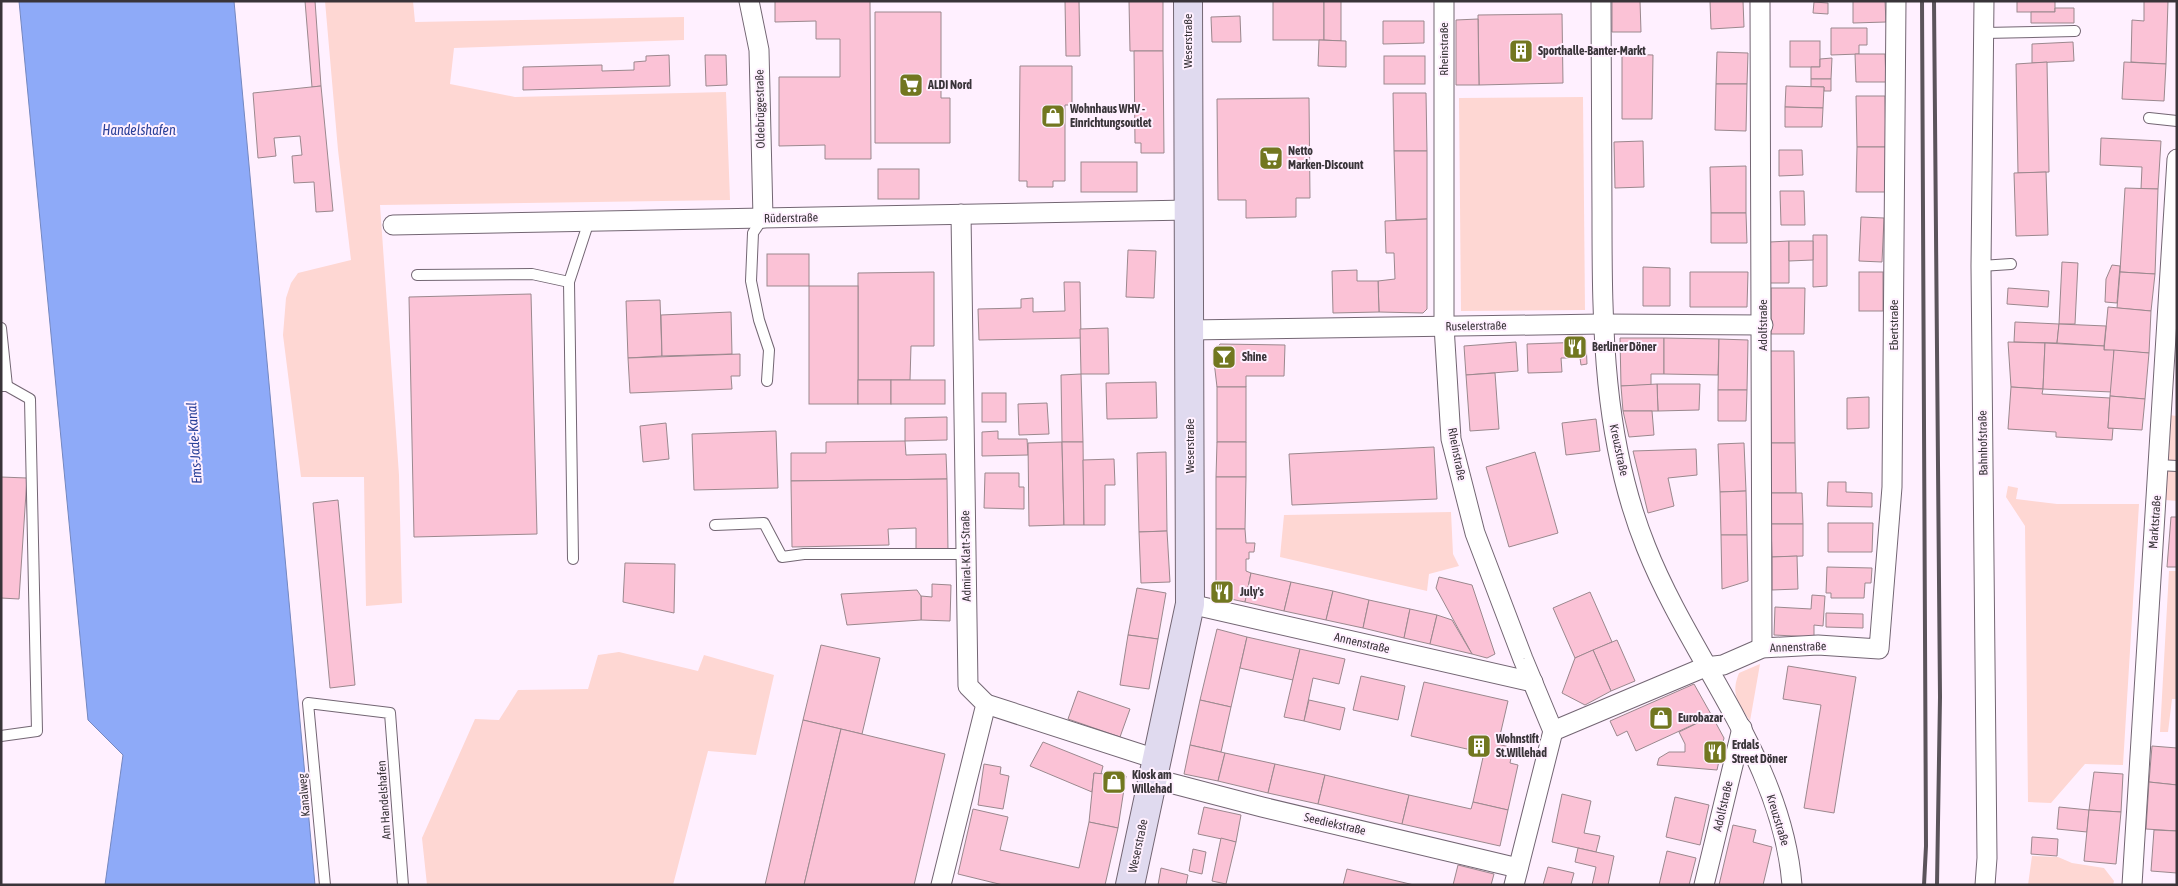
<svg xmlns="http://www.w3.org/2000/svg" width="2178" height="886" viewBox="0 0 2178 886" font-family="'Asap Condensed',sans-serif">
  <rect width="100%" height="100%" fill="#fff0ff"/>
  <!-- green -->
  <g fill="#fed7d3">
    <polygon points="325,1 413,1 415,22 684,17 684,40 454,48 450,84 515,97 726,92 730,200 380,205 399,475 402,603 366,606 364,477 301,477 283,335 286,298 291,283 298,273 351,260 338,150"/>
    <polygon points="1583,97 1585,310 1461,311 1459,98"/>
    <polygon points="2169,415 2177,416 2177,501 2165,500"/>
    <polygon points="2008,486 2018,488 2016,499 2057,504 2139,504 2123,765 2085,764 2051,803 2028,802 2025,526 2006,497"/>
    <polygon points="1451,512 1453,554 1459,566 1429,574 1427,591 1280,557 1284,515"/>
    <polygon points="2169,571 2177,571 2177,699 2172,699 2168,732 2160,732"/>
    <polygon points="619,652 698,671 704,655 774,675 756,755 708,751 673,885 427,885 422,838 475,719 499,720 518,690 588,689 598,655"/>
    <path d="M1760,664L1750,721C1739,703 1730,695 1739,673Z"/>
    <polygon points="2032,856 2058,857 2072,863 2104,868 2114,881 2113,885 2028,885"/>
  </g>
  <!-- water -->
  <polygon fill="#8eaaf8" stroke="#7487bf" points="19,1 234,1 315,885 105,885 123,755 88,720"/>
  <!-- building -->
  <g fill="#fbc2d6" stroke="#9b888e">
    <polygon points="305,1 315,1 321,86 312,87"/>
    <polygon points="775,1 870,1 871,159 825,159 825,145 779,146 779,77 840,77 840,39 816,39 816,21 775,22"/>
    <polygon points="1065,1 1079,1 1080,56 1066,56"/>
    <polygon points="1129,1 1163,1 1163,51 1130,51"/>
    <rect x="1273" y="1" width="51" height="39"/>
    <polygon points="1324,1 1341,1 1341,41 1324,40"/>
    <polygon points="1612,1 1640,1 1641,32 1612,32"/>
    <polygon points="1710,1 1743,1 1744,27 1711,29"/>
    <polygon points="1853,1 1885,1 1886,22 1853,23"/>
    <rect x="2017" y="1" width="38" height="11"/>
    <polygon points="2144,1 2168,1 2166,64 2131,62 2132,20 2144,21"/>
    <polygon points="1814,2 1828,3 1828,14 1813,13"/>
    <polygon points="2055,8 2074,8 2074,23 2031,23 2031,12 2055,12"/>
    <polygon points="875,12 941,12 941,98 950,98 950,143 875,143"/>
    <polygon points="1562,14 1563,83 1479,85 1478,15"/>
    <polygon points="1240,16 1241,42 1212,42 1211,17"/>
    <polygon points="1478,19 1479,85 1456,85 1456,20"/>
    <polygon points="1383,21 1424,21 1424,43 1383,44"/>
    <polygon points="1831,28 1867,28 1867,45 1859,45 1859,54 1831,55"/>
    <polygon points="1319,40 1346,41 1346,67 1318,66"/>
    <rect x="1790" y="41" width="30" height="26"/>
    <polygon points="2073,42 2074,61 2032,63 2032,44"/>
    <polygon points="1134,51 1163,51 1164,153 1141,153 1141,143 1135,143"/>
    <polygon points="1717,52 1748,53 1747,84 1716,84"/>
    <polygon points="1622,54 1653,55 1652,119 1622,119"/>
    <polygon points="1855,54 1885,54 1886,82 1856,82"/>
    <polygon points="669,55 670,86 523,90 523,67 602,65 602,71 634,70 634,62 646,61 646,56"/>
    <polygon points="705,55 726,55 727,85 706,86"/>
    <rect x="1384" y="56" width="41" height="28"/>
    <polygon points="1832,58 1831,79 1811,79 1811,67 1820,67 1820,59"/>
    <polygon points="2047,62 2049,172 2018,173 2016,64"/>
    <polygon points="2124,62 2166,64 2164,101 2122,99"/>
    <polygon points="1020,66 1072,66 1072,105 1065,105 1065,181 1053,181 1053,187 1027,187 1027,181 1019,181"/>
    <polygon points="1811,79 1831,79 1831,91 1824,91 1824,87 1811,87"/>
    <polygon points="1716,84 1747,84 1746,131 1715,130"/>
    <polygon points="321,86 333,211 316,212 314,182 294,183 292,156 302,155 300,136 274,138 276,156 258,158 253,93"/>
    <polygon points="1786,86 1824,87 1823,108 1785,107"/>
    <polygon points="1393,93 1426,93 1427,151 1394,151"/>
    <polygon points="1856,96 1885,96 1886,147 1857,147"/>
    <polygon points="1309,98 1310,198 1296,198 1296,217 1246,218 1246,200 1218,200 1217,99"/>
    <polygon points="1785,107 1823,108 1822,127 1785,127"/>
    <polygon points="2101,138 2161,141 2158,189 2141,189 2142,167 2100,165"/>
    <polygon points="1643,141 1644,187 1615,188 1614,142"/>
    <polygon points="1857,147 1886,147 1885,192 1856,192"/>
    <polygon points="1779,150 1802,150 1803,175 1779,176"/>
    <polygon points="1394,151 1427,151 1427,219 1396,220"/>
    <rect x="1081" y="162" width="56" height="30"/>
    <polygon points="1746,166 1746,213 1711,213 1710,167"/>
    <rect x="878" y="169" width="41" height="30"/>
    <polygon points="2046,172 2048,235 2016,236 2014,173"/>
    <polygon points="2125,188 2158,189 2155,274 2120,272"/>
    <polygon points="1780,191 1804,191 1805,225 1781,225"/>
    <polygon points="1711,213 1746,213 1747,243 1711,243"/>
    <polygon points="1861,217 1884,218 1882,262 1859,261"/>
    <polygon points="1427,219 1427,309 1423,313 1379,312 1378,281 1395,279 1394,253 1386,253 1385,221"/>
    <polygon points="1813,235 1827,235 1827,286 1813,287"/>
    <polygon points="1789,241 1789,283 1769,283 1770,242"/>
    <polygon points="1789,241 1813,241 1813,260 1789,261"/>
    <polygon points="1128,250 1156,251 1154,298 1126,297"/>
    <rect x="767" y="254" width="42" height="32"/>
    <polygon points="2062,262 2078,263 2075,324 2059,324"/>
    <polygon points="2112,265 2120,266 2117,303 2105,302 2106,279"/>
    <polygon points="1643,267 1670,268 1670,306 1643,306"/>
    <polygon points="1357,270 1357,281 1378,281 1379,312 1333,313 1332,271"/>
    <polygon points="934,272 934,346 911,346 910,380 858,380 858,273"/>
    <polygon points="1690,272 1748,272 1747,307 1690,307"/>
    <rect x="1859" y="272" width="24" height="39"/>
    <polygon points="2120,272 2155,274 2151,311 2117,308"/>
    <polygon points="1064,282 1080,282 1081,338 979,340 978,309 1021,308 1021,299 1033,298 1033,312 1065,311"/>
    <rect x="809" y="286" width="49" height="118"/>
    <polygon points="1771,288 1805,288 1804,334 1771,334"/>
    <polygon points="2008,288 2049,291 2048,307 2007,304"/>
    <polygon points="531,294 537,534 414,537 409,297"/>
    <polygon points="660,300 662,356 628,358 626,301"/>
    <polygon points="2108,307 2151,311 2149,353 2104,350"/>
    <polygon points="731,312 732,354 662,356 661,315"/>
    <polygon points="2015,322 2059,324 2057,343 2014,342"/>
    <polygon points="2059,324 2106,326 2104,346 2057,343"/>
    <polygon points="1108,328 1109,374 1081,374 1080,329"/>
    <polygon points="1620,338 1664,338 1664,374 1651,374 1651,385 1621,386"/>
    <polygon points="1664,338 1719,339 1718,375 1664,374"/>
    <polygon points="1719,339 1748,340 1747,390 1718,390"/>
    <polygon points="1516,342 1518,371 1466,375 1464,346"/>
    <polygon points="1586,342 1587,364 1581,365 1580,358 1561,358 1562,372 1528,373 1527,344"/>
    <polygon points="2008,342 2045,343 2043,389 2011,387"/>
    <polygon points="2045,343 2104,346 2104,350 2114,350 2112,392 2043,389"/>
    <polygon points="1220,344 1285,345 1284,376 1246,376 1246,387 1217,387 1213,353"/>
    <polygon points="2114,350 2149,353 2145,399 2110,396"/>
    <polygon points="1770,351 1794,351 1795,443 1771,443"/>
    <polygon points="740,354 740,376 731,376 732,389 630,393 628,358"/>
    <polygon points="1495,373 1499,429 1470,431 1466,375"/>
    <polygon points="1081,374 1083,442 1062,442 1061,375"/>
    <rect x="858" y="380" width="33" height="24"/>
    <rect x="891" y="380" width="54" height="24"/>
    <polygon points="1156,382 1157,418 1107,419 1106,383"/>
    <polygon points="1657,384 1700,384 1699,410 1658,411"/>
    <polygon points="1657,384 1658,411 1623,411 1621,386"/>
    <rect x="1217" y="387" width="29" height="55"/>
    <polygon points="2011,387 2043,389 2042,394 2110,398 2108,428 2113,428 2112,440 2056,437 2056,432 2008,429"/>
    <polygon points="1718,390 1747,390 1746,421 1718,421"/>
    <rect x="982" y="393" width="24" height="29"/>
    <polygon points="2110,396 2145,399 2142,430 2108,428"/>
    <polygon points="1869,397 1869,428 1847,429 1847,398"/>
    <polygon points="1047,403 1049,434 1019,435 1018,404"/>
    <polygon points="1623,411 1652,411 1654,435 1629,437"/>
    <polygon points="947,417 947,440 905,441 905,418"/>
    <polygon points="1596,419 1600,451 1566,455 1562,423"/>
    <polygon points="666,423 669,459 643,462 640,426"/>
    <polygon points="776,431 778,488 694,490 692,434"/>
    <polygon points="998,431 998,439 1027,439 1028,455 982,456 982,432"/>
    <polygon points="905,441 906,455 946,454 947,479 791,481 791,453 826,453 826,442"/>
    <polygon points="1062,442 1064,525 1029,526 1028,443"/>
    <polygon points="1062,442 1083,442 1084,525 1064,525"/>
    <polygon points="1217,442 1246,442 1246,477 1216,477"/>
    <polygon points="1744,443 1746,491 1720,492 1718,444"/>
    <polygon points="1771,443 1795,443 1796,493 1771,493"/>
    <polygon points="1434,447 1437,499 1292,505 1289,454"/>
    <polygon points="1696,449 1697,475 1668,478 1674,506 1648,513 1633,451"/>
    <polygon points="1166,452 1167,531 1139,532 1137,453"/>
    <polygon points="1535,452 1558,533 1509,547 1486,467"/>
    <polygon points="1114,459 1115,485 1105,485 1105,525 1084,525 1083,460"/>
    <polygon points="985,473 1019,473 1019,487 1024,487 1024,509 984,508"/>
    <polygon points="1,477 27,478 19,599 1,598"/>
    <polygon points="1216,477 1246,477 1245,529 1216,529"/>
    <polygon points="947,479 948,551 916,551 916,528 888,529 889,545 792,547 791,481"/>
    <polygon points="1828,482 1846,482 1846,492 1872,493 1872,507 1827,506"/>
    <polygon points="1746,491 1747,535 1721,535 1720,492"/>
    <polygon points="1771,493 1802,493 1803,524 1771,524"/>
    <polygon points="338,500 355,685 330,688 313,503"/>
    <polygon points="2171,517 2177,517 2177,567 2167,567"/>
    <polygon points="1828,523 1873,523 1872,552 1828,552"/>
    <polygon points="1771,524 1803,524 1803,556 1772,557"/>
    <polygon points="1216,529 1245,529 1246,543 1255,543 1254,552 1249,552 1249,559 1246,559 1246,571 1251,573 1245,602 1221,597 1216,591"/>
    <polygon points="1167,531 1170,582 1141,583 1139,532"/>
    <polygon points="1721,535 1747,535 1748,581 1722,589"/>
    <polygon points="1797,556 1798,589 1772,590 1772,557"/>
    <polygon points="625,563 675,564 674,613 623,602"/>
    <polygon points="1827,567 1872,568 1871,583 1865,583 1864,598 1831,598 1831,593 1826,593"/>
    <polygon points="1251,573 1291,582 1284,611 1245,602"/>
    <polygon points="1439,577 1472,585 1495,654 1487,658 1472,654 1436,588"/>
    <polygon points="1291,582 1333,591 1326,620 1284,611"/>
    <polygon points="932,584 951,585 950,621 921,620 921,596 932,597"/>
    <polygon points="1137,588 1166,593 1158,639 1128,635"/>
    <polygon points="917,590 921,596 921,620 847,625 841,594"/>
    <polygon points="1333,591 1369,600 1363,628 1326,620"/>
    <polygon points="1590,592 1612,642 1575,658 1553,608"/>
    <polygon points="1812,595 1825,596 1823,626 1814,625 1814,637 1774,635 1775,607 1811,609"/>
    <polygon points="1369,600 1410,609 1404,638 1363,628"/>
    <polygon points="1410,609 1437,615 1430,644 1404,638"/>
    <polygon points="1826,613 1863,614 1863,628 1826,627"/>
    <polygon points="1437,615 1452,620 1472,654 1430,644"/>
    <polygon points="1217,629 1247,637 1231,707 1200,700"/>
    <polygon points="1128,635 1158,639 1149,689 1120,685"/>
    <polygon points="1247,637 1300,649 1293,680 1240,668"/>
    <polygon points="1617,640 1635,681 1611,691 1593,650"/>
    <polygon points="821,645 880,658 862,734 803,720"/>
    <polygon points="1300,649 1345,659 1339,684 1313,678 1304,721 1284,717"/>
    <polygon points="1593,650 1611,691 1585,705 1562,693 1575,658"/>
    <polygon points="1788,666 1856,677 1834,813 1804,808 1821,705 1783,699"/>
    <polygon points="1361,676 1405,686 1398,720 1353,710"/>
    <polygon points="1424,682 1508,701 1498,744 1513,748 1510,763 1518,765 1508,810 1473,802 1484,753 1411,736"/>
    <polygon points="1694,684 1712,716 1636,751 1627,731 1617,736 1610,721"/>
    <polygon points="1078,691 1130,709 1120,737 1068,719"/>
    <polygon points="1200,700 1231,707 1221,752 1190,745"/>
    <polygon points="1309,700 1345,708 1340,730 1304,721"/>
    <polygon points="1712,716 1724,738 1717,770 1657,765 1659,758 1669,752 1685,752 1685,744 1679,732"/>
    <polygon points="803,720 841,729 804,885 765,885"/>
    <polygon points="841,729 945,754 914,885 804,885"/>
    <polygon points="1043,742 1103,766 1101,774 1094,773 1092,792 1030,766"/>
    <polygon points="1190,745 1225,753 1218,781 1184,774"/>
    <polygon points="2152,746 2177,748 2177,785 2149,782"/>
    <polygon points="1225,753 1275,764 1268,793 1218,781"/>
    <polygon points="984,764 1001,767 1000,774 1009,776 1003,809 978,805"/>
    <polygon points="1275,764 1325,775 1318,804 1268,793"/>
    <polygon points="2094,772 2123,774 2121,812 2089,810"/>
    <polygon points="1094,773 1126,776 1118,828 1089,822"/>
    <polygon points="1325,775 1409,795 1402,824 1318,804"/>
    <polygon points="2149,782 2177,785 2177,831 2146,829"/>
    <polygon points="1562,794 1591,801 1584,833 1600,836 1596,852 1552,842"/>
    <polygon points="1409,795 1471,809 1473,802 1508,810 1500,846 1402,824"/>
    <polygon points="1675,797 1709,805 1700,845 1666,837"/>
    <polygon points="1204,807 1241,815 1236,842 1198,834"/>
    <polygon points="2059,807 2089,810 2087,832 2057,829"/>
    <polygon points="973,809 1008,817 1000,850 1079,868 1089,822 1118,828 1105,885 1003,885 958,874"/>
    <polygon points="2089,810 2121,812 2116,864 2084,861"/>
    <polygon points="1733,825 1756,830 1753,842 1772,847 1763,885 1719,885"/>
    <polygon points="2154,830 2177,831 2177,873 2151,871"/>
    <polygon points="2032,837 2058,839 2057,856 2031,854"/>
    <polygon points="1221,838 1236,842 1226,884 1212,881"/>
    <polygon points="1578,848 1614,856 1608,885 1592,885 1596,867 1575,862"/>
    <polygon points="1193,849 1206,852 1202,874 1189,871"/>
    <polygon points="1667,851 1696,858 1689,885 1659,885"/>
    <polygon points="1458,865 1494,874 1491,885 1453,885"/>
    <polygon points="1548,867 1574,873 1571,884 1575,885 1543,885"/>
    <polygon points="1161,868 1188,875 1186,885 1158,885"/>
    <polygon points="1347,869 1414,885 1343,885"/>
  </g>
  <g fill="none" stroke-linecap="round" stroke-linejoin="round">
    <!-- lane casing -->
    <g stroke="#736673" stroke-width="12">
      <g id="lane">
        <polyline points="1984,33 2075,31"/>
        <polyline points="2149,118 2177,121"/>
        <polyline points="763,218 753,233 751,281 759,320 769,350 767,381"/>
        <polyline points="1981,266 2011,264"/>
        <polyline points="417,275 532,274 569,282"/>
        <polyline points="1,328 7,386 2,386"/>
        <polyline points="2158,465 2177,466"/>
        <polyline points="715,525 764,523 782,557 804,554 966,554"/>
        <polyline points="573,559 569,282 589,221"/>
        <polyline points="1,736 37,731 30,399 7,386"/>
        <polyline points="325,885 308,703 390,713 403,885"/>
      </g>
    </g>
    <!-- street casing -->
    <g stroke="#736673" stroke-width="21">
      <g id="street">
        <polyline points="749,1 759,50 763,218"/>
        <polyline points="1444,1 1444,326 1451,439 1475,533 1523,659 1553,731 1514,885"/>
        <path d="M1601,1C1601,72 1602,143 1602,214C1602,328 1603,440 1646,547C1691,661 1782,759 1792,885"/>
        <polyline points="1760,1 1762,648"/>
        <polyline points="1984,1 1981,266 1987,858 1985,885"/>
        <polyline points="393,225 1189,210"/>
        <polyline points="1189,330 1602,324 1763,325"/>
        <polyline points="1190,604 1533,682"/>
        <polyline points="986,704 1156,759"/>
        <polyline points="1553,731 1705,667 1723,665 1762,648 1818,645 1879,649 1892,487 1896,1"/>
        <polyline points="1151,778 1262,807 1518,868"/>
        <polyline points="941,885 986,704 968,686 961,214"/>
        <polyline points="1704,885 1742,728"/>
        <polyline points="2132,885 2177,159"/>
      </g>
    </g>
    <!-- secondary casing -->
    <g stroke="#736673" stroke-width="30">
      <polyline id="secondary" points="1130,885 1190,604 1188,1"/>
    </g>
    <!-- lane -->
    <use href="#lane" stroke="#fff" stroke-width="10"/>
    <!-- street -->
    <use href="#street" stroke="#fff" stroke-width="19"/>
    <!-- secondary -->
    <use href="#secondary" stroke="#e0daef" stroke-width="28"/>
    <!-- rail -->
    <g stroke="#5b545b" stroke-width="4">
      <polyline points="1922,1 1926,846 1924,885"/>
      <polyline points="1934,1 1940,697 1937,885"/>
    </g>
  </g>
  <!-- icons -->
  <defs>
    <g id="building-square" transform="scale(1.25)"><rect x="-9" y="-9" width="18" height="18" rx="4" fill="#727720" stroke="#fff0ff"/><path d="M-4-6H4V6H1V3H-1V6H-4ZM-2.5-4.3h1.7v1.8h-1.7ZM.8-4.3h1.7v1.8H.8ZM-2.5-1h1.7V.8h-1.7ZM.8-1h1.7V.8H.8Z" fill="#fff"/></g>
    <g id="supermarket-square" transform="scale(1.25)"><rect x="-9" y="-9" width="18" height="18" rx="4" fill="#727720" stroke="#fff0ff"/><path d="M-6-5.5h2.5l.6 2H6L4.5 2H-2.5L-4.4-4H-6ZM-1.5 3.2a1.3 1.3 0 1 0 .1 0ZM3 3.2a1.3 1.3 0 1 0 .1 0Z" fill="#fff"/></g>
    <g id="shop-square" transform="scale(1.25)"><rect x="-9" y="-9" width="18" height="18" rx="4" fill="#727720" stroke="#fff0ff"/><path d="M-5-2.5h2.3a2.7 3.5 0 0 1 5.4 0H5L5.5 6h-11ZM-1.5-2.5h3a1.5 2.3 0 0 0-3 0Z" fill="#fff"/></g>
    <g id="restaurant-square" transform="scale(1.25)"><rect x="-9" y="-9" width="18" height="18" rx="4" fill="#727720" stroke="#fff0ff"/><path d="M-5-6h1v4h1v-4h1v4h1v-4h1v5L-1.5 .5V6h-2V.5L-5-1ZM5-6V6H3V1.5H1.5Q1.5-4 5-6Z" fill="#fff"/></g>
    <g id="bar-square" transform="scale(1.25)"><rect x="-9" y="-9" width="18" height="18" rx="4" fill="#727720" stroke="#fff0ff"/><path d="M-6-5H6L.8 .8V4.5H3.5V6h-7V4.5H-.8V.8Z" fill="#fff"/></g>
  </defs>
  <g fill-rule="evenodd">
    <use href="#building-square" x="1521" y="51"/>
    <use href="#supermarket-square" x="911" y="85"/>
    <use href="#shop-square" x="1053" y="116"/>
    <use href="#supermarket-square" x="1271" y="158"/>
    <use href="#restaurant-square" x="1575" y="347"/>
    <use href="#bar-square" x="1224" y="357"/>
    <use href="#restaurant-square" x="1222" y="592"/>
    <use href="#shop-square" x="1661" y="718"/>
    <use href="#building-square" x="1479" y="746"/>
    <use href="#restaurant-square" x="1715" y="752"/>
    <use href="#shop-square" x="1114" y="782"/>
  </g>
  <g text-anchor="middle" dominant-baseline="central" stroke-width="4" stroke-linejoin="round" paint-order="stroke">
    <!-- street labels -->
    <g font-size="12" fill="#393439" stroke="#fff0ff">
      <text transform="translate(1188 41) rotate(-90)">Weserstraße</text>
      <text transform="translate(1444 49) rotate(-90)">Rheinstraße</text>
      <text transform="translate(760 109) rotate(-91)">Oldebrüggestraße</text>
      <text transform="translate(791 218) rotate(-1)">Rüderstraße</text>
      <text transform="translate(1763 325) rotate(-90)">Adolfstraße</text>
      <text transform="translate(1894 325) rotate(-90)">Ebertstraße</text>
      <text transform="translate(1476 326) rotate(-1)">Ruselerstraße</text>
      <text transform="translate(1983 443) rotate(-91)">Bahnhofstraße</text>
      <text transform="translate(1190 446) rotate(-90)">Weserstraße</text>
      <text transform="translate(1619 450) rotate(78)">Kreuzstraße</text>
      <text transform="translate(1457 454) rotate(79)">Rheinstraße</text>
      <text transform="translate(2155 522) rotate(-86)">Marktstraße</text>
      <text transform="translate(966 556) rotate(-91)">Admiral-Klatt-Straße</text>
      <text transform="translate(1362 643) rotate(13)">Annenstraße</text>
      <text transform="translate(1798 647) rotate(-2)">Annenstraße</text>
      <text transform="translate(304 795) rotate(-95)">Kanalweg</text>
      <text transform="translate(384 800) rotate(-94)">Am Handelshafen</text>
      <text transform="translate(1723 806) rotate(-77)">Adolfstraße</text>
      <text transform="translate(1778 820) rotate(73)">Kreuzstraße</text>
      <text transform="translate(1335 824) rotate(13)">Seediekstraße</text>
      <text transform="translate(1138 846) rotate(-78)">Weserstraße</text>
    </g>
    <!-- poi labels -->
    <g font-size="12" font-weight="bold" fill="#393439" stroke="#fff0ff" text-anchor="start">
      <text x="1538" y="51">Sporthalle-Banter-Markt</text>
      <text x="928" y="85">ALDI Nord</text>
      <text x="1070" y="109">Wohnhaus WHV -<tspan x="1070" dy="14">Einrichtungsoutlet</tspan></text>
      <text x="1288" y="151">Netto<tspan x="1288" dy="14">Marken-Discount</tspan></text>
      <text x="1592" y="347">Berliner Döner</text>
      <text x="1242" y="357">Shine</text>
      <text x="1240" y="592">July's</text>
      <text x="1678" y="718">Eurobazar</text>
      <text x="1496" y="739">Wohnstift<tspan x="1496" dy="14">St.Willehad</tspan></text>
      <text x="1732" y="745">Erdals<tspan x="1732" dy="14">Street Döner</tspan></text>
      <text x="1132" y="775">Kiosk am<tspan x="1132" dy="14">Willehad</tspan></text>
    </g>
    <!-- water labels -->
    <g font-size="14" font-style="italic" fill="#293f98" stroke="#fff0ff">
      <text x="139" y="130">Handelshafen</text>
      <text transform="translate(194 443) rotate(-94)">Ems-Jade-Kanal</text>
    </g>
  </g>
  <!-- border -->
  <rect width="2178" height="886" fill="none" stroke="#393439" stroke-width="5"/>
</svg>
